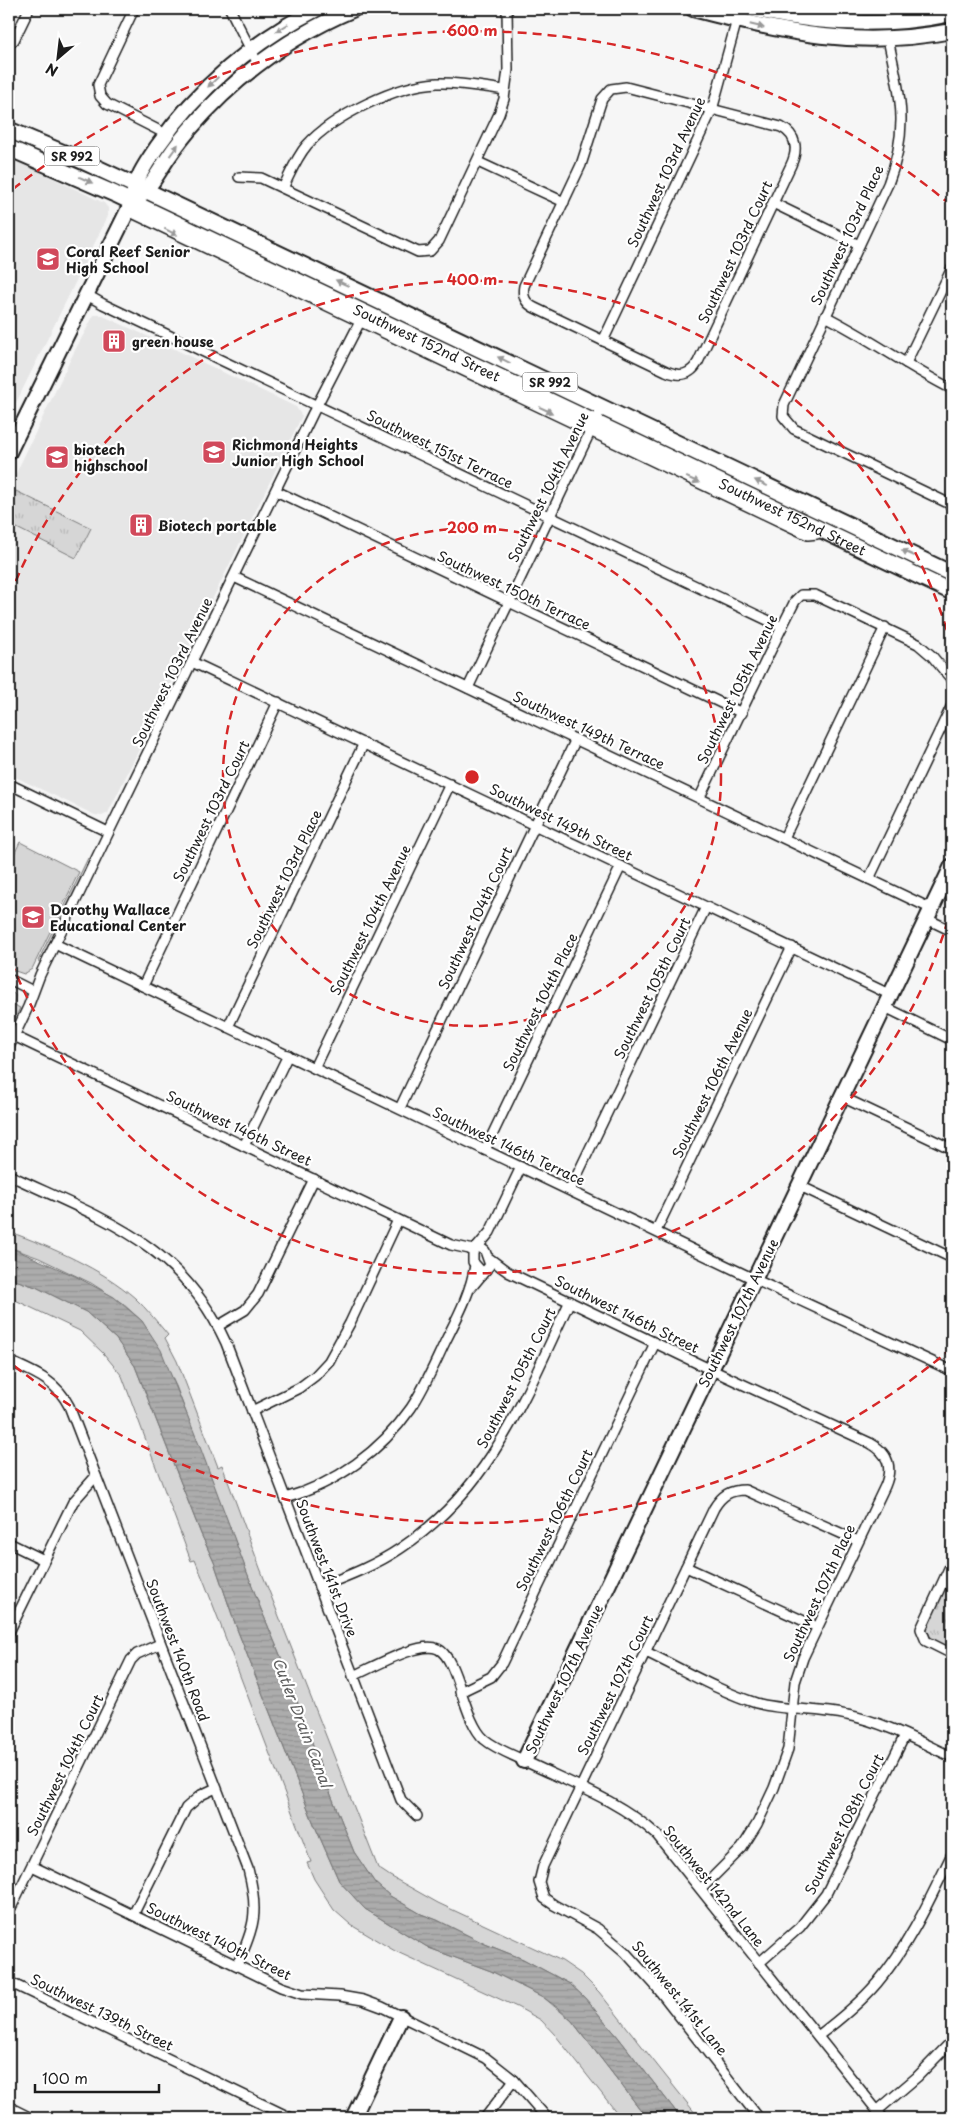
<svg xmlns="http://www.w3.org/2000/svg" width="961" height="2127" viewBox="0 0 961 2127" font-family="'Playpen Sans',sans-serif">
  <defs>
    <pattern id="park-tufts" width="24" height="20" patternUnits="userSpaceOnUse" patternTransform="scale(1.25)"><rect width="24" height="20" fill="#d6d6d6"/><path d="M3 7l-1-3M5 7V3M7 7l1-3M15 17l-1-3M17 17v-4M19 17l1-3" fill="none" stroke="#b7b7b7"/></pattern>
    <pattern id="water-rules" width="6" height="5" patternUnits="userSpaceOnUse" patternTransform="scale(1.25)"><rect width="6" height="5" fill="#acacac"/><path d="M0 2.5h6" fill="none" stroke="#939393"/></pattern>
  </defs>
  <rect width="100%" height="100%" fill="#f6f6f6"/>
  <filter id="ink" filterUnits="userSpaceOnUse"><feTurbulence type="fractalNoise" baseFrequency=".02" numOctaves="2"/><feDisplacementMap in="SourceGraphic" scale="10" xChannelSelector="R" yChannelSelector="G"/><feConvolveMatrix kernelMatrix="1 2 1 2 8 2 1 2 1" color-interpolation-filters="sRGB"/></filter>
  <g filter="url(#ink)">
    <!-- built -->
    <g fill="#e6e6e6">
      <polygon points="9,157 104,203 108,208 108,216 9,417"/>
      <polygon points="94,315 101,315 145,335 296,407 302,416 128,772 108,813 102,816 95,815 9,774 9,488 73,354"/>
    </g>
    <!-- grass -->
    <g fill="#d6d6d6" stroke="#797979">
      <polygon points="20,842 79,872 32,969 24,974 9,969 9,865"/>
      <polygon points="88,858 91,860 42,963 38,961"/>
      <path d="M9,1227L11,1228L10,1232C51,1247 102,1269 135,1298C147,1309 157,1322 168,1335L165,1338L177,1361L218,1467L222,1465L260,1568L378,1868L390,1876L438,1903L562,1961L581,1974L599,1992L699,2118H681L618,2037L584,1997L570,1984L523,1959L485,1944L437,1920L421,1914L390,1896L375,1883L354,1852L331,1795L283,1662L260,1607L176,1386L142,1321L122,1303L91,1283L39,1258L9,1247Z"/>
      <polygon points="9,1278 36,1287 86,1312 116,1339 135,1366 201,1534 214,1562 237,1629 314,1824 339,1881 365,1909 429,1948 491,1971 543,1997 572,2021 647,2118 621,2118 556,2036 541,2020 517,2007 395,1951 351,1925 334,1910 314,1879 307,1863 311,1862 205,1584 195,1560 191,1561 122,1376 104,1354 80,1331 9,1297"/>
    </g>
    <!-- park -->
    <g fill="url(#park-tufts)" stroke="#797979">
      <polygon points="16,491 91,528 76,558 9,524 9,506"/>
      <polygon points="9,990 15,995 14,1005 20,1008 9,1031"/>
      <path d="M952,1571V1650C940,1644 928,1641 927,1626Z"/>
    </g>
    <!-- water -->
    <polygon fill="url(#water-rules)" stroke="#727272" points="9,1247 75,1276 114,1297 142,1321 161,1350 200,1447 260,1607 283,1662 331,1795 354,1852 375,1883 390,1896 421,1914 437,1920 485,1944 523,1959 570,1984 584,1997 618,2037 681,2118 647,2118 572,2021 558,2008 543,1997 491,1971 429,1948 365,1909 339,1881 314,1824 237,1629 214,1562 201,1534 135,1366 116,1339 86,1312 36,1287 9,1278"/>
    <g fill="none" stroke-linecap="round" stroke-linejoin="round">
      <!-- street casing -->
      <g stroke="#1c1c1c" stroke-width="12">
        <g id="street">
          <polyline points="134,9 98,85 100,96 107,104 166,134"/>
          <polyline points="230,9 258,64"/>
          <path d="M888,39C900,96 910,127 888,184L784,405L783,416L794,429L952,505"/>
          <polyline points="9,44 14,40 29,9"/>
          <path d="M626,87L781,127C797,135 798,150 791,165L698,362C690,376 680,377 666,371L535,308C525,303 522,296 524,286L581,165L602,99L611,89Z"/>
          <polyline points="478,162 564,202"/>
          <polyline points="239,177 261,178 418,252 430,251 439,241 499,114 504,99 508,70 507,9"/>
          <path d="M283,188C290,174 296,158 307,145C333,116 397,85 437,83C460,82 483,87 505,90"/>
          <polyline points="773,203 859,245"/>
          <polyline points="128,211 808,535 817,534 820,529"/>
          <polyline points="87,295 103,304 782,627"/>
          <path d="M825,316C869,338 908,367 952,389"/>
          <polyline points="603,341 712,110 740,9"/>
          <polyline points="906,363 952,268"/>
          <polyline points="276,491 742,713"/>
          <polyline points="234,577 932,909"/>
          <polyline points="192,662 891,995"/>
          <polyline points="468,688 602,407"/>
          <polyline points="9,784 108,832"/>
          <polyline points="700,797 782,627 795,601 801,595 815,595 918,644 932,656 952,680"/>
          <polyline points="784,838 885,627"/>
          <polyline points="869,879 952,705"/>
          <polyline points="927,919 952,931"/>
          <polyline points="55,944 754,1279 952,1371"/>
          <polyline points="9,979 33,991"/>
          <polyline points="143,986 278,702"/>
          <polyline points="885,1007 952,1040"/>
          <polyline points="228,1027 364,743"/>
          <polyline points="14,1036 451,1245 474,1250"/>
          <polyline points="9,1047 28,1007 40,975 105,840 313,413 365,312"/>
          <polyline points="314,1068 450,784"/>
          <polyline points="842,1097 952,1149"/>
          <polyline points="400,1108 576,739"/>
          <polyline points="244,1146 288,1055"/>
          <polyline points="485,1150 621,866"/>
          <path d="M9,1175C102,1219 180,1242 226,1343L401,1800L417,1816"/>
          <polyline points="800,1186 952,1258"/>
          <polyline points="570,1190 706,907"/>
          <polyline points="656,1231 792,947"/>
          <path d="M489,1258L508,1272L701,1365L870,1443C888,1453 893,1467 885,1486L803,1658L795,1682L788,1749L774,1788L757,1824L742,1848L701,1889"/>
          <polyline points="485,1271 481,1271 473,1262 473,1252 490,1232 521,1167"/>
          <polyline points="471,1288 490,1265 485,1251 481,1248 476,1248"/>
          <polyline points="218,1326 245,1310 258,1294 314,1179"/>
          <path d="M9,1361C33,1372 56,1380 69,1406L248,1869C259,1911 255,1927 237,1965"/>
          <polyline points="252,1411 299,1388 315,1376 329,1361 350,1323 398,1220"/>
          <path d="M285,1498C336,1484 381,1451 411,1408C425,1387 435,1363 446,1340C458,1316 471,1292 475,1265"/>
          <polyline points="9,1543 44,1560"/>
          <polyline points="952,1562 921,1629 926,1641 952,1654"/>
          <polyline points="686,1567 817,1627"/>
          <path d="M319,1587C348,1576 376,1565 401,1548C492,1488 525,1395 570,1301"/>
          <polyline points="9,1632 73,1502 96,1476"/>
          <path d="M646,1652C682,1669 718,1691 756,1703C786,1711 817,1708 847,1715C884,1722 918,1741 952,1757"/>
          <path d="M353,1676C372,1668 420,1640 438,1649C458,1658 463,1720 484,1739C497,1750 516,1756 531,1764C575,1785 621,1802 657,1835L883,2118"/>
          <polyline points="460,1692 491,1677 502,1663 655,1343"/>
          <polyline points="32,1866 281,1987 302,1994 340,1996 363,2000 382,2007 486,2058 514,2080 547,2118"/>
          <polyline points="9,1912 131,1660 137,1654 160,1644"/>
          <polyline points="133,1915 186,1808 201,1795 216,1788"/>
          <polyline points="759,1963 800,1927 826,1894 905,1735"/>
          <polyline points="9,1982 291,2118"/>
          <path d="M818,2036C839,2020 860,2003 877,1983C910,1944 930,1899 952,1854"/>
          <polyline points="9,2107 31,2118"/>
          <polyline points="877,2111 917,2077 952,2041"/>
          <polyline points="485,2118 514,2080"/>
          <path d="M759,2118L655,1985L625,1952L598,1929L554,1905L544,1898L539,1882L543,1866L714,1508C722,1495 730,1490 745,1490L858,1541"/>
        </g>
      </g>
      <!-- secondary casing -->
      <g stroke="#1c1c1c" stroke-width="18">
        <g id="secondary">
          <path d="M693,9C784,33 857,49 952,31"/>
          <path d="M752,9C819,25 885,28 952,14"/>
          <path d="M139,197C149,189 155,178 162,167C170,154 179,142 189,130C235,76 290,36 354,9"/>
          <path d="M9,452L132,202C135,179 144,166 157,147C197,89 253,41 317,9"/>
          <polyline points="524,1761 952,866"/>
          <polyline points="353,2118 401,2017"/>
        </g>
      </g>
      <!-- primary casing -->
      <g stroke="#1c1c1c" stroke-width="19">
        <g id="primary">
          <polyline points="9,130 78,159 147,191 952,574"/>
          <path id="s1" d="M9,148L115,194L952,592"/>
        </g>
      </g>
      <!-- street -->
      <use href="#street" stroke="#fff" stroke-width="9"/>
      <!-- secondary -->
      <use href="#secondary" stroke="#fff" stroke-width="14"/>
      <!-- primary -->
      <use href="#primary" stroke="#fff" stroke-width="15"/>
    </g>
    <!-- one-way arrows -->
    <defs><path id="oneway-solid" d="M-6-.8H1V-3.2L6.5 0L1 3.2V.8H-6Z" transform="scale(1.25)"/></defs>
    <g fill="#999">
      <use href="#oneway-solid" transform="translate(757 26) rotate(14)"/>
      <use href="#oneway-solid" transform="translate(282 28) rotate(148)"/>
      <use href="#oneway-solid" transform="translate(213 82) rotate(136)"/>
      <use href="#oneway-solid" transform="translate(174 150) rotate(-54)"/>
      <use href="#oneway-solid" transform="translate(86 180) rotate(25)"/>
      <use href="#oneway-solid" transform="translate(171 232) rotate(26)"/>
      <use href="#oneway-solid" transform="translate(342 283) rotate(-155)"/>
      <use href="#oneway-solid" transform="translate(504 360) rotate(-154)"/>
      <use href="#oneway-solid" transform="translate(546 410) rotate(25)"/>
      <use href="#oneway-solid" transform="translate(693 480) rotate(25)"/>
      <use href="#oneway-solid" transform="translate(761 483) rotate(-155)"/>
      <use href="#oneway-solid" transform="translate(908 553) rotate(-155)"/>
    </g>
  </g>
  <!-- distance rings -->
  <g fill="none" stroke="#d62828" stroke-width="2.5" stroke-dasharray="9 6">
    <circle cx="472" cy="777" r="249"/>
    <path d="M952 906A497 497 0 0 1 10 959M10 595A497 497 0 0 1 952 648"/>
    <path d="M952 1348A746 746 0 0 1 13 1365M13 189A746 746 0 0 1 952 206"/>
  </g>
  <!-- icons -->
  <defs>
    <g id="school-square" transform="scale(1.25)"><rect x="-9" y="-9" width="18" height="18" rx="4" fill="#d1495b" stroke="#fff"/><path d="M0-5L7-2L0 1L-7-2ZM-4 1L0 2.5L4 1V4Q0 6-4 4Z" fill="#fff"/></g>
    <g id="building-square" transform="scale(1.25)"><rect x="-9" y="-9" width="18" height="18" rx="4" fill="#d1495b" stroke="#fff"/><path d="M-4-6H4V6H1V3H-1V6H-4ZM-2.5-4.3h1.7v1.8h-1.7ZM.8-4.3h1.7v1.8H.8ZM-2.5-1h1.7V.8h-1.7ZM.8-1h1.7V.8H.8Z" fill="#fff"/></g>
  </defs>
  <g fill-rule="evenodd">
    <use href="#school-square" x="48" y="259"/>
    <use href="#building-square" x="114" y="341"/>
    <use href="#school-square" x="214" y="452"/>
    <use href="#school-square" x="57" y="457"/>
    <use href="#building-square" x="141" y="525"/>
    <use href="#school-square" x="33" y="917"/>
  </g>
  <g text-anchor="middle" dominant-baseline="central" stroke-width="4.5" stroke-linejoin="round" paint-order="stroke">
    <!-- shield labels -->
    <g fill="#fff" stroke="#606060" stroke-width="1">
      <rect x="44.5" y="146.5" width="55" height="19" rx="4"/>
      <rect x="522.5" y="372.5" width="55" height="19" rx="4"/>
    </g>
    <g font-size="12" font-weight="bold" fill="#1c1c1c">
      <text x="72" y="156">SR 992</text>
      <text x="550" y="382">SR 992</text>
    </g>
    <!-- street labels -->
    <g font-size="14" fill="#1c1c1c" stroke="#fff">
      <text transform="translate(666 172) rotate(-65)">Southwest 103rd Avenue</text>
      <text transform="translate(847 235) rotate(-65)">Southwest 103rd Place</text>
      <text transform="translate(735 252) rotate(-65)">Southwest 103rd Court</text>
      <text stroke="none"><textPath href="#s1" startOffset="461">Southwest 152nd Street</textPath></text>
      <text transform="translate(440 449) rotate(26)">Southwest 151st Terrace</text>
      <text transform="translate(548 487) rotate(-64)">Southwest 104th Avenue</text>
      <text stroke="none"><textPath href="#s1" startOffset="866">Southwest 152nd Street</textPath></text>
      <text transform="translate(514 590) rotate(25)">Southwest 150th Terrace</text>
      <text transform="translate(172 672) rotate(-64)">Southwest 103rd Avenue</text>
      <text transform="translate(737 689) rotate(-64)">Southwest 105th Avenue</text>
      <text transform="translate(589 730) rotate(25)">Southwest 149th Terrace</text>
      <text transform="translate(211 811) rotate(-64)">Southwest 103rd Court</text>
      <text transform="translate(561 822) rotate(26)">Southwest 149th Street</text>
      <text transform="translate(284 879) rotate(-64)">Southwest 103rd Place</text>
      <text transform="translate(475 918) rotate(-65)">Southwest 104th Court</text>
      <text transform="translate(370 920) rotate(-64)">Southwest 104th Avenue</text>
      <text transform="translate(652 988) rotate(-64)">Southwest 105th Court</text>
      <text transform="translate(540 1002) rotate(-64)">Southwest 104th Place</text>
      <text transform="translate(712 1083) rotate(-64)">Southwest 106th Avenue</text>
      <text transform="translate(239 1128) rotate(25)">Southwest 146th Street</text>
      <text transform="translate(509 1146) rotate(25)">Southwest 146th Terrace</text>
      <text transform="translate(738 1313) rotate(-64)">Southwest 107th Avenue</text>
      <text transform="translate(627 1314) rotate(26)">Southwest 146th Street</text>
      <text transform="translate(516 1378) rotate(-63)">Southwest 105th Court</text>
      <text transform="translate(554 1520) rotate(-64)">Southwest 106th Court</text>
      <text transform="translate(327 1568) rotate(69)">Southwest 141st Drive</text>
      <text transform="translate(819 1593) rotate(-65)">Southwest 107th Place</text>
      <text transform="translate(178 1650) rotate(69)">Southwest 140th Road</text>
      <text transform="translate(564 1679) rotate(-65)">Southwest 107th Avenue</text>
      <text transform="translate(615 1685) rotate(-64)">Southwest 107th Court</text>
      <text transform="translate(65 1765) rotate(-64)">Southwest 104th Court</text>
      <text transform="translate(844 1824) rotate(-63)">Southwest 108th Court</text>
      <text transform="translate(714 1886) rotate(51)">Southwest 142nd Lane</text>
      <text transform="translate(219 1941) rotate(26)">Southwest 140th Street</text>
      <text transform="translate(680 1998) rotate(51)">Southwest 141st Lane</text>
      <text transform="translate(102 2012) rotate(26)">Southwest 139th Street</text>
    </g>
    <!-- poi labels -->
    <g font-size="14" font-weight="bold" fill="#1c1c1c" stroke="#fff" text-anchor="start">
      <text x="66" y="251">Coral Reef Senior<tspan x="66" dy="16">High School</tspan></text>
      <text x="132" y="341">green house</text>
      <text x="232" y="444">Richmond Heights<tspan x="232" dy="16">Junior High School</tspan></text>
      <text x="74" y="449">biotech<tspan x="74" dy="16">highschool</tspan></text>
      <text x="158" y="525">Biotech portable</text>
      <text x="50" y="909">Dorothy Wallace<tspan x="50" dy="16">Educational Center</tspan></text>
    </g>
    <!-- water labels -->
    <g font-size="15" font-style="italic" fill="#5d5d5d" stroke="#fff">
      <text transform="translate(303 1722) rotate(69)">Cutler Drain Canal</text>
    </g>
  </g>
  <circle cx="472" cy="777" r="8" fill="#d62828" stroke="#fff" stroke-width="2.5"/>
  <g font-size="15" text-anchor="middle" font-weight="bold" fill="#d62828" stroke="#fff" stroke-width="4.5" stroke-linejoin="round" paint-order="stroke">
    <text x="472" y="36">600 m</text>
    <text x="472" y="285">400 m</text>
    <text x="472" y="533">200 m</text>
  </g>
  <!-- margin -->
  <rect width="961" height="2127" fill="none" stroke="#fff" stroke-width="30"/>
  <rect x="15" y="15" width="931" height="2097" fill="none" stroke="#1c1c1c" stroke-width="2" filter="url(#ink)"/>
  <!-- north arrow -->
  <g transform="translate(58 58) rotate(208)" stroke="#ffffff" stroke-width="4" paint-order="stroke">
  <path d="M0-4L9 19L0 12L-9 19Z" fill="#1c1c1c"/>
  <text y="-8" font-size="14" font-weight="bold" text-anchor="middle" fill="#1c1c1c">N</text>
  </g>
  <!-- scale -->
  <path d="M35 2084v8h124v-8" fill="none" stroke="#1c1c1c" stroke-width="2.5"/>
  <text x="42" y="2084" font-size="15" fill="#1c1c1c" stroke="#ffffff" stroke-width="4" paint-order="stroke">100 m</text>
</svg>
